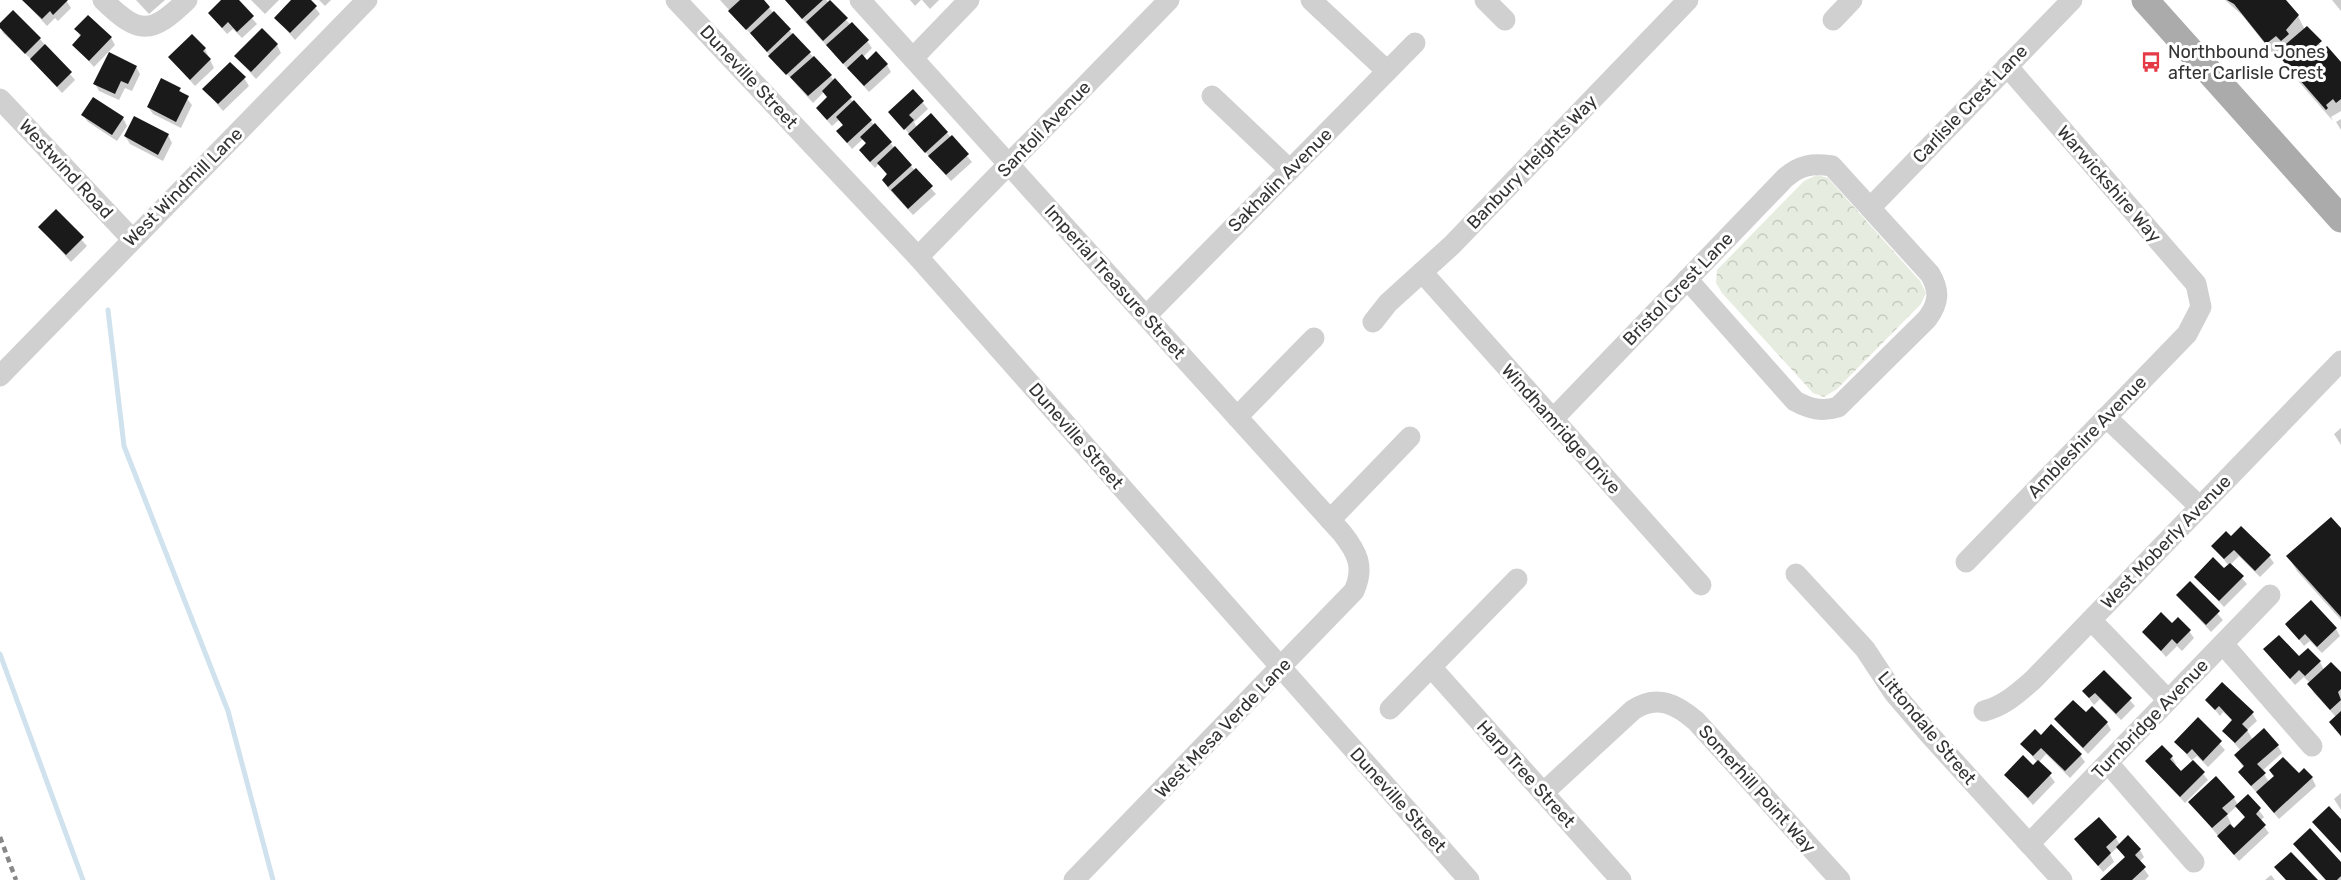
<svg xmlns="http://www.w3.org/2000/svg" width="2341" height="880" viewBox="0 0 2341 880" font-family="Rubik,sans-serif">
  <defs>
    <pattern id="park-crowns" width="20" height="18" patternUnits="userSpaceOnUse" patternTransform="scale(1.5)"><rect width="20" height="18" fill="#e6ecdf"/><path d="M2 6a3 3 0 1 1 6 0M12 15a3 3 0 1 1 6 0" fill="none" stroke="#c6cbc0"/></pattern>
  </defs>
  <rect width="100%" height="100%" fill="#fff"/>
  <!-- park -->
  <polygon fill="url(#park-crowns)" points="1817,175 1828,178 1920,281 1926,293 1921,304 1837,389 1824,397 1813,393 1722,293 1716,283 1717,270 1804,181"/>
  <!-- shadow -->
  <g fill="#0003" fill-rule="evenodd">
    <polygon points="23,0 66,0 71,8 58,21 55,18 47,26"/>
    <polygon points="136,0 165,0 149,14"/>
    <polygon points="223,0 236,0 257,24 242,38 233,29 227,34 209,13"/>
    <polygon points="251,0 279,0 265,14"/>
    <polygon points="293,0 309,0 320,14 295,40 276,18"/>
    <polygon points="319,0 331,0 325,6"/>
    <polygon points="720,0 762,0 936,194 913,215 888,188 883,180 888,176 879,164 875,168 865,157 861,150 867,145 863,139 852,149 838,132 844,127 839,120 832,126 822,115 818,108 828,98 824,92 813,103"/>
    <polygon points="785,0 826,0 867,41 872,48 863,57 867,62 887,65 891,72 869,92"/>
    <polygon points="910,0 921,0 915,6"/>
    <polygon points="922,0 939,0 930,9"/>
    <polygon points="2225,0 2282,0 2298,16 2305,30 2341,65 2341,111 2331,117 2333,121 2286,67 2280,56 2284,52 2282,48 2274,55 2242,15"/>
    <polygon points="2332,0 2341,0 2341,11"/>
    <polygon points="0,25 40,39 75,80 62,93 31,59 3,33"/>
    <polygon points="76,29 111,38 115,45 94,67 74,45 81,38"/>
    <polygon points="277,45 281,53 256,79 236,57"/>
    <polygon points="205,49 214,68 195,86 170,58"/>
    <polygon points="136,67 140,74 132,91 125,88 119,100 99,91 95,84"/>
    <polygon points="244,78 249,86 223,111 204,89"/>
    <polygon points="179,89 192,105 181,128 153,114 148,107"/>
    <polygon points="913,91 928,109 914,122 917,128 947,133 972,162 951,181 890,112"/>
    <polygon points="83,115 123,118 127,126 117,141 88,122"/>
    <polygon points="2341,119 2341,130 2336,122"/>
    <polygon points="168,135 172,143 163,161 130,144 125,136"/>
    <polygon points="56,211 87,246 71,262 40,227"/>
    <polygon points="2341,428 2341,445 2334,434"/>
    <polygon points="2341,530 2341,620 2297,571 2288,556"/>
    <polygon points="2231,539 2269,556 2274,563 2260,577 2239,556 2230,565 2247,584 2224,607 2196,577 2224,570 2229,566 2213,546"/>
    <polygon points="2190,583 2223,620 2211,632 2177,595"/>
    <polygon points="2287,624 2336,629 2340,636 2322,653 2310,641 2304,646"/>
    <polygon points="2172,625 2189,631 2194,638 2182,651 2177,646 2166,657 2144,632"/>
    <polygon points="2265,650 2320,662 2324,670 2341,675 2341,737 2331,723 2336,717 2313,692 2310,683 2304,677 2295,685"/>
    <polygon points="2104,672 2135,706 2121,720 2100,699 2094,705 2084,692"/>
    <polygon points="2207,700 2252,713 2257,721 2247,730 2253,740 2277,745 2282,753 2262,771 2269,782 2274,777 2270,771 2312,778 2316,786 2279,819 2239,772 2244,768 2236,756 2241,751 2224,731 2233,721 2223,712 2220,716"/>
    <polygon points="2086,715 2107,723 2111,730 2088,754 2056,720"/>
    <polygon points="2198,720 2225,750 2208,767 2197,756 2192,760 2208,780 2185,803 2147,762 2172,757 2176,764 2174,766 2181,773 2193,762 2176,742"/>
    <polygon points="2041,737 2080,755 2085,762 2070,778 2046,754 2039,762 2055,782 2033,805 2006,775 2033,768 2038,763 2022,744"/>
    <polygon points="2341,793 2341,810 2334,799"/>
    <path d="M2248,796L2264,817L2260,821L2269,833L2239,861L2190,802L2234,798L2238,805ZM2237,806L2246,819L2234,830L2227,815Z"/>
    <polygon points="2116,838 2120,845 2140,850 2144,857 2139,862 2149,876 2145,880 2102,880 2126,859 2118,847 2110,854 2114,862 2103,872 2076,839"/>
    <polygon points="2295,844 2341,864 2341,880 2325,880"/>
    <polygon points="2271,875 2275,880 2265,880"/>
  </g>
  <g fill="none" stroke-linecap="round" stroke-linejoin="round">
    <!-- stream -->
    <g stroke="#cfe2ee" stroke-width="5">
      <polyline points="108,310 124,446 228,711 273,880"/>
      <polyline points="0,654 83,880"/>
    </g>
  </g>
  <!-- building -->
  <g fill="#1a1a1a">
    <polygon points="22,0 68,0 53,15 50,11 42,19"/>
    <polygon points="221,0 239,0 254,16 237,32 228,22 222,28 208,13"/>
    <polygon points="291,0 311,0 317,6 290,33 274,18"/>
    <polygon points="740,0 764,0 770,7 746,30 728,11"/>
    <polygon points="785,0 823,0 802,19"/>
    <polygon points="830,0 848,18 823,41 806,22"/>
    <polygon points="2227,0 2286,0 2299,15 2286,30 2289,34 2281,41 2276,36 2266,44 2234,4"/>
    <polygon points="13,10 41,38 25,54 0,28 0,23"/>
    <polygon points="774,11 791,29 767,52 750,33"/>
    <polygon points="88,15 112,37 89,61 72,45 81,35 74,29"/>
    <polygon points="852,22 869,40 843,64 826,45"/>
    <polygon points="2307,26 2322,41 2309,52 2319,47 2323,50 2327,46 2341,62 2341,99 2336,103 2333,99 2326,105 2328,108 2326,110 2278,55 2283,51 2280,49"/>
    <polygon points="262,28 278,44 251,72 234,56"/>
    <polygon points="793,33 811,52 786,75 768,56"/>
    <polygon points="192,34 206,48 203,51 211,59 190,80 168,57"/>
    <polygon points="45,44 72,72 57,87 30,59"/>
    <polygon points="876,51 888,64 864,86 847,68 862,54 867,60"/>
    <polygon points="109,52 137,66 128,84 121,81 115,94 93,84"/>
    <polygon points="814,56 832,75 808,96 790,77"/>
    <polygon points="230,62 246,77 218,104 202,89"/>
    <polygon points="161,78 181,88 179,91 189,96 176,122 147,107"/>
    <polygon points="835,78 852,97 827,120 816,108 827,97 822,91"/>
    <polygon points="913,89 924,101 909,115 914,120 904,130 888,112"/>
    <polygon points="93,97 124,117 112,135 81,115"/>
    <polygon points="854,100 872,120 847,143 836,131 843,125 836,117"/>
    <polygon points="931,113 948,132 925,153 908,134"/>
    <polygon points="134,116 169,134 158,155 124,136"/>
    <polygon points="875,123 892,142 870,162 859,150 866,143 860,137"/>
    <polygon points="952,135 969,154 946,175 928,156"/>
    <polygon points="895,146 912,165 888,187 882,180 887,174 877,163"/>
    <polygon points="916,168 933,186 908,209 891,190"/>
    <polygon points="56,209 84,237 66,255 38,227"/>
    <polygon points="2331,517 2341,528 2341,617 2286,556"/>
    <polygon points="2241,526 2271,555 2255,571 2234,550 2224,559 2211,546 2226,531 2231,536"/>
    <polygon points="2213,557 2224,568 2230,563 2244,576 2219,601 2194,577"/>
    <polygon points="2190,581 2220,611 2206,625 2176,595"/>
    <polygon points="2311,600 2337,628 2317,647 2305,634 2299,640 2285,624"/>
    <polygon points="2161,612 2172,623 2178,617 2191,630 2177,644 2172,639 2161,651 2142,632"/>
    <polygon points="2279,635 2299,656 2308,648 2321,661 2305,676 2299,670 2290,679 2263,649"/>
    <polygon points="2331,662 2341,672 2341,689 2338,692 2341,700 2330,710 2307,684"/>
    <polygon points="2104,670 2132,698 2116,714 2095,693 2089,698 2082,691"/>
    <polygon points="2222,682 2254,712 2242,724 2248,730 2235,743 2222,731 2232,720 2219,706 2215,710 2205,700"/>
    <polygon points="2073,700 2086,712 2092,706 2108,722 2083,748 2054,719"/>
    <polygon points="2341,711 2341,736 2329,722"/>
    <polygon points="2198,717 2222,741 2203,761 2192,749 2187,754 2174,742"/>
    <polygon points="2051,724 2082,754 2065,771 2041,748 2033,756 2020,744 2035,729 2041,735"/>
    <polygon points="2264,728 2279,745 2257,764 2266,773 2251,786 2238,772 2244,766 2234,755"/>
    <polygon points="2162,745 2173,756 2170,759 2181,771 2193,760 2205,772 2180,797 2145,761"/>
    <polygon points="2023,755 2033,765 2038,760 2052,773 2028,798 2004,775"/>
    <polygon points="2283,757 2299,773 2304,768 2313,777 2274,813 2256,792 2274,776 2269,770"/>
    <polygon points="2216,776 2235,797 2222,808 2228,814 2212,828 2188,802"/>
    <polygon points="2248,794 2261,808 2256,814 2266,825 2234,855 2217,836 2230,824 2234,828 2245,817 2235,806"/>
    <polygon points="2329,806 2341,819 2341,853 2312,822"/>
    <polygon points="2099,817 2117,837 2106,847 2111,853 2098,866 2074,839"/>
    <polygon points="2310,828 2341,862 2341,876 2337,880 2326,880 2293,844"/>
    <polygon points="2128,835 2141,849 2135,855 2146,867 2132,880 2100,880 2125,857 2116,847"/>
    <polygon points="2291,852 2318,880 2286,880 2274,867"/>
  </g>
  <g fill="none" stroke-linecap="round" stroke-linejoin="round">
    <!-- minor -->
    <g stroke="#d0d0d0" stroke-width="21">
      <path d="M103,0C139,35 151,35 187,0"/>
      <polyline points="676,0 918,257 1469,880"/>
      <path d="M860,0L1342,533C1357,552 1365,567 1354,591L1074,880"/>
      <polyline points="1311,0 1387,71"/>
      <polyline points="1485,0 1505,20"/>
      <polyline points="1833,20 1852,0"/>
      <polyline points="913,58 969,0"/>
      <polyline points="1212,96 1290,170"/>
      <polyline points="0,99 132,239"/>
      <polyline points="1870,208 2072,0"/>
      <polyline points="918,257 1169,0"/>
      <polyline points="1422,272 1701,585"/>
      <polyline points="1146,316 1415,43"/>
      <polyline points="1373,322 1388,303 1452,245 1688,0"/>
      <polyline points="0,376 367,0"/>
      <polyline points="1237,417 1314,338"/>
      <polyline points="2106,417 2200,507"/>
      <path d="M1553,419L1785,178C1800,165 1812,163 1832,166L1930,274C1940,291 1939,303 1927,319L1838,407C1822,412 1810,409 1795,401L1687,279"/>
      <polyline points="1330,520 1410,437"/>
      <polyline points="1966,562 2187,334 2201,307 2196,284 2007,66"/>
      <polyline points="1796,574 1865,649 1894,693 1929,734 2062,880"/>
      <polyline points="2091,620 2168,700"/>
      <polyline points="2223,644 2312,746"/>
      <polyline points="1431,667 1621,880"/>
      <polyline points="1390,709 1517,579"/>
      <path d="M1984,711C2004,706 2018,693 2033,680L2341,361"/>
      <polyline points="2108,763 2194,862"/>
      <path d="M1543,793L1633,710C1657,694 1676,704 1696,721L1840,880"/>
      <polyline points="2029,844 2270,595"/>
    </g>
    <!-- major -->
    <polyline stroke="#ababab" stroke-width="27" points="2145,0 2341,219"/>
    <!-- rail -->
    <polyline stroke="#888" stroke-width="4.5" stroke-dasharray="6 4.5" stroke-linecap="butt" points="0,837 16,880"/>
  </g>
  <!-- icons -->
  <defs>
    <g id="bus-bare" transform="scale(1.62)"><path d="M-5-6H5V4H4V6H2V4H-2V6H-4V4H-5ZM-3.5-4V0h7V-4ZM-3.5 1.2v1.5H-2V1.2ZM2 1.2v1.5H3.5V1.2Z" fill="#e63946" stroke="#fff" stroke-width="2.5" paint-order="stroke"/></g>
  </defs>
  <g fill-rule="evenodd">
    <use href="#bus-bare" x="2151" y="62"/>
  </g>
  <g text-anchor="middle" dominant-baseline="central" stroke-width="6" stroke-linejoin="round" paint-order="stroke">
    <!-- poi labels -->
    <g font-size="18" fill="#333" stroke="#fff" text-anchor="start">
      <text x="2168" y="52">Northbound Jones<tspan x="2168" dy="21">after Carlisle Crest</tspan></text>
    </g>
    <!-- street labels -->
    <g font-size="18" fill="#333" stroke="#fff">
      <text transform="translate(749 77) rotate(47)">Duneville Street</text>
      <text transform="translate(1970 104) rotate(-46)">Carlisle Crest Lane</text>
      <text transform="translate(1044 129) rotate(-46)">Santoli Avenue</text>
      <text transform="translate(1532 162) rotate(-46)">Banbury Heights Way</text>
      <text transform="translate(66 169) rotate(47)">Westwind Road</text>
      <text transform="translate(1280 180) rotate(-45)">Sakhalin Avenue</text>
      <text transform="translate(2109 184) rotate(49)">Warwickshire Way</text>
      <text transform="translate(183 187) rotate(-45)">West Windmill Lane</text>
      <text transform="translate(1115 282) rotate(48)">Imperial Treasure Street</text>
      <text transform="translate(1678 289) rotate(-46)">Bristol Crest Lane</text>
      <text transform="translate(1561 429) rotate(48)">Windhamridge Drive</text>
      <text transform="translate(1076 436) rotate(49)">Duneville Street</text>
      <text transform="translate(2087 437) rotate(-46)">Ambleshire Avenue</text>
      <text transform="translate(2166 542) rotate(-46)">West Moberly Avenue</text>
      <text transform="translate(2150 719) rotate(-46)">Turnbridge Avenue</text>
      <text transform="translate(1223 728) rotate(-46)">West Mesa Verde Lane</text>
      <text transform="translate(1927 728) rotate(50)">Littondale Street</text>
      <text transform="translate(1526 774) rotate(48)">Harp Tree Street</text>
      <text transform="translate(1757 789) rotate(48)">Somerhill Point Way</text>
      <text transform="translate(1398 800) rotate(48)">Duneville Street</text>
    </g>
  </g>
</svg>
